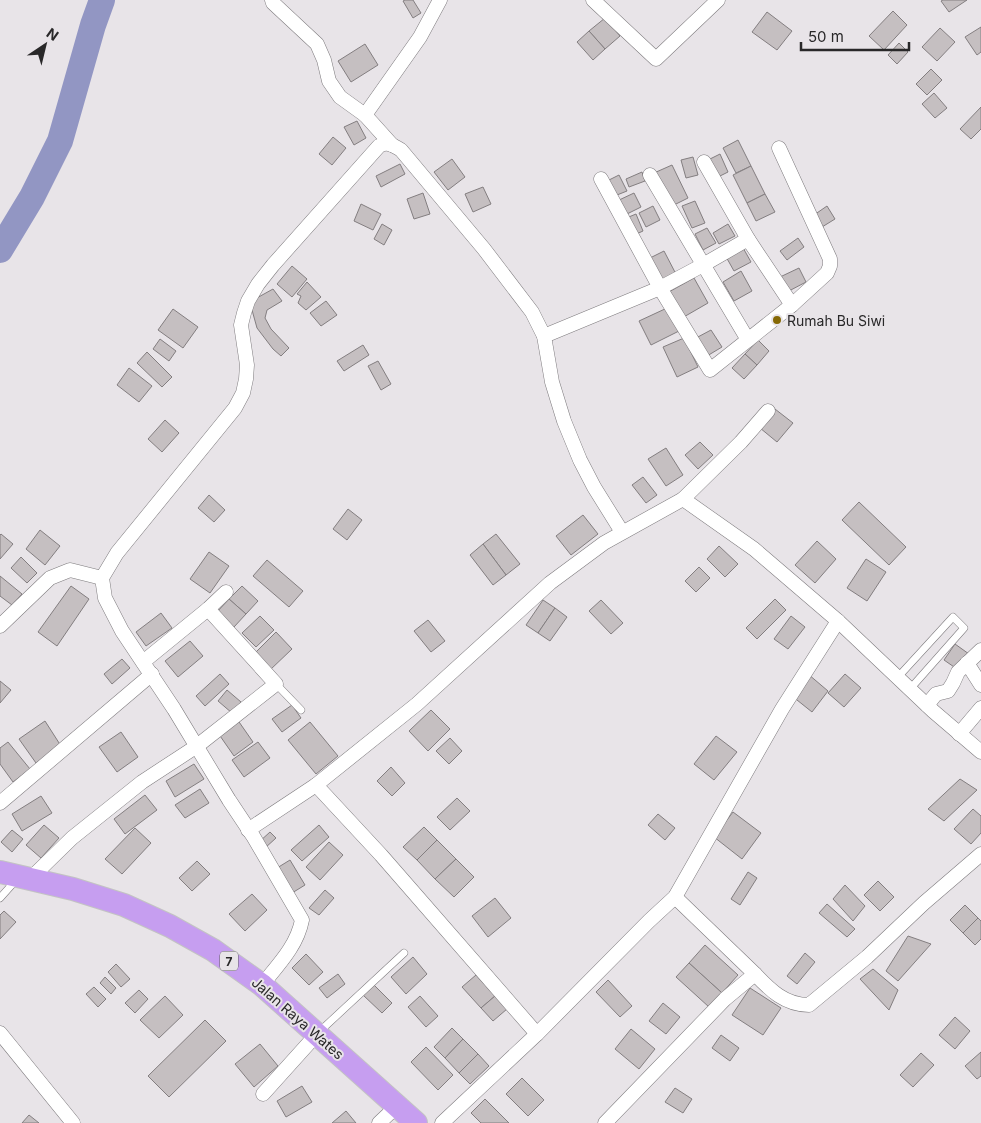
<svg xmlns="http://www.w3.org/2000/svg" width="981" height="1123" viewBox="0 0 981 1123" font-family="Inter,sans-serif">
  <rect width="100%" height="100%" fill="#e8e4e8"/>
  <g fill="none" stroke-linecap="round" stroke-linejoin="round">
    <!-- river -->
    <polyline stroke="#9296c3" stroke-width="26" points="0,250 32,197 60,141 93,25 102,0"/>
  </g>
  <!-- building -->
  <g fill="#c5bfc1" stroke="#837e80">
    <polygon points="405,0 413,0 421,13 413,18 403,1"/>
    <polygon points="943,0 967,0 949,12 941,1"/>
    <polygon points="893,11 907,25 884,50 869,36"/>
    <polygon points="767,12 792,31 777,50 752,32"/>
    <polygon points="605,18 620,36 605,49 589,31"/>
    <polygon points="981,27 981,52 977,55 965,37"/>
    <polygon points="940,28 955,42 937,61 922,47"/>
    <polygon points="589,31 605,49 593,60 577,42"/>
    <polygon points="899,43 908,52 897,64 888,55"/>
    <polygon points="365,44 378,65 351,82 338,61"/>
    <polygon points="931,69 942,80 927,95 916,84"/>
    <polygon points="934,93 947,108 935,118 922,104"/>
    <polygon points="981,107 981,129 971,139 960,129"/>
    <polygon points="357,121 366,138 354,145 344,127"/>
    <polygon points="333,137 346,148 332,165 319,154"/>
    <polygon points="738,140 751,166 736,173 723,148"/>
    <polygon points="720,154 728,172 718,177 710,159"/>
    <polygon points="693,157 698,175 686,178 681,160"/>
    <polygon points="452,159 465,177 448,190 434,172"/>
    <polygon points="400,164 405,174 381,187 376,176"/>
    <polygon points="672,165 688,198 670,207 654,173"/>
    <polygon points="751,166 765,194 747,203 733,175"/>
    <polygon points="642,172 645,181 629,187 626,179"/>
    <polygon points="619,175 627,191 612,197 605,182"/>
    <polygon points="483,187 491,204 473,212 465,194"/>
    <polygon points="423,193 430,214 414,219 407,199"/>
    <polygon points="634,193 641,207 625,215 617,201"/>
    <polygon points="765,194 775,212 756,221 747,203"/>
    <polygon points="695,201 705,223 692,228 682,206"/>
    <polygon points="361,204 381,214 373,230 354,221"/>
    <polygon points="653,206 660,220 646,227 639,213"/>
    <polygon points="827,206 835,219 822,227 814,215"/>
    <polygon points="636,214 643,231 632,236 624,219"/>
    <polygon points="382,224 392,230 384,245 374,239"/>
    <polygon points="728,224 735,236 719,244 713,233"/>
    <polygon points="707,228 716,243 703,250 695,234"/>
    <polygon points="798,238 804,247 787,260 780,251"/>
    <polygon points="742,246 751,262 734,271 725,255"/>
    <polygon points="664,251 677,276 659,285 646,260"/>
    <polygon points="292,266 307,279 292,297 277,284"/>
    <polygon points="799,268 806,282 787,292 780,277"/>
    <polygon points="741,271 752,291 734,301 723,282"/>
    <polygon points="694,278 708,303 682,318 667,293"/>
    <polygon points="307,282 321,297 306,310 298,303 301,296 297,294"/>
    <polygon points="273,289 282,301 267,310 265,318 271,329 289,348 281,356 273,349 257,328 252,310 255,299"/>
    <polygon points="326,301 337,315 321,326 310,313"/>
    <polygon points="667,308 679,331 651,345 639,321"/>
    <polygon points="173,309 198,327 183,348 158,330"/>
    <polygon points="711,330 722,347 707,356 696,338"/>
    <polygon points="684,338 698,367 677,377 663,347"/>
    <polygon points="160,339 176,351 169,361 153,349"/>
    <polygon points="758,340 769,351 757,365 745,354"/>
    <polygon points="363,345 369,355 344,371 337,361"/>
    <polygon points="147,352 172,377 162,387 137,363"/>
    <polygon points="745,354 757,365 744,379 732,368"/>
    <polygon points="378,361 391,384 381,390 368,366"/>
    <polygon points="129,368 152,386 139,402 117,385"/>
    <polygon points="775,409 793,423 777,442 760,428"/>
    <polygon points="165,420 179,433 162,452 148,439"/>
    <polygon points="700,442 713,455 698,469 685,455"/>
    <polygon points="666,448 683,475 666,486 648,459"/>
    <polygon points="643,477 657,495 646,503 632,485"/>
    <polygon points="209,495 225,510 214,522 198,508"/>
    <polygon points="859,502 906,547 889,565 842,520"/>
    <polygon points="348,509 362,520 347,540 333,529"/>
    <polygon points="583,515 598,534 571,555 556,536"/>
    <polygon points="40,530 60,546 45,565 26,549"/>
    <polygon points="1,534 13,544 0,559 0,535"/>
    <polygon points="496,534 520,564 506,575 483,544"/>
    <polygon points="817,541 836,559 815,583 795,565"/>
    <polygon points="483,544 506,575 493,585 470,555"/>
    <polygon points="719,546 738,564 725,577 707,559"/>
    <polygon points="209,552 229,566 210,593 190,579"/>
    <polygon points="21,557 37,573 27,583 11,568"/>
    <polygon points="866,559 886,572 867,601 847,588"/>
    <polygon points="267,560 303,591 289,607 253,576"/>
    <polygon points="699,567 710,578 696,592 685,581"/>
    <polygon points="0,576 22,594 12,605 0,596"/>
    <polygon points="71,586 89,599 57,646 38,632"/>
    <polygon points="242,586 258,601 246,614 229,599"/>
    <polygon points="229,599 246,614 234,627 217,612"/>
    <polygon points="775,599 786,610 757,639 746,628"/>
    <polygon points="543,600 555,608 538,633 526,625"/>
    <polygon points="601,600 623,623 611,634 589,611"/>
    <polygon points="555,608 567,617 550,641 538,633"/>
    <polygon points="161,613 172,628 146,646 136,632"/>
    <polygon points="260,616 274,630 256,647 242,633"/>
    <polygon points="791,616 805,627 788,649 774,639"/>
    <polygon points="428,620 445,641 431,652 414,631"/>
    <polygon points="276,632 292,649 270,670 254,654"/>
    <polygon points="190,641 203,656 178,677 165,661"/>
    <polygon points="955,644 969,654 957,669 944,660"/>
    <polygon points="122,659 130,668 112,684 104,674"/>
    <polygon points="220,674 229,684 205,706 196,696"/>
    <polygon points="808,674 828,691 812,712 792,696"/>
    <polygon points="845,674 861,688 844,707 828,693"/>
    <polygon points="0,681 11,690 0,703"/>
    <polygon points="227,690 241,702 232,713 218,701"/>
    <polygon points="292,705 301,718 282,732 272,719"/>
    <polygon points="431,710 450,729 428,751 409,731"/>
    <polygon points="237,719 253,742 234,756 218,733"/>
    <polygon points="45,721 61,746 36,763 19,739"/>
    <polygon points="310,722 338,756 316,774 288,740"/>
    <polygon points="121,732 138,757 117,772 99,747"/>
    <polygon points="716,736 737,752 714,780 694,764"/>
    <polygon points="450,738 462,751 449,764 436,751"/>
    <polygon points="8,742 30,769 13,782 0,764 0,748"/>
    <polygon points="258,742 270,758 244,777 232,760"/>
    <polygon points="194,764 204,779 175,797 166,781"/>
    <polygon points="391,767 405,783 392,796 377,781"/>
    <polygon points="960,779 977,790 944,821 928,809"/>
    <polygon points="200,789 209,803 185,818 175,805"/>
    <polygon points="145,795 157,810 125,834 114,819"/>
    <polygon points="41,796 52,813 22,831 12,814"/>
    <polygon points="457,798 470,811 450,830 437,817"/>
    <polygon points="973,809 981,816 981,833 971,844 954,829"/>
    <polygon points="733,812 761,833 742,859 714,837"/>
    <polygon points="658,814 675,828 665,840 648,825"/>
    <polygon points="44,825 59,838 41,858 26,845"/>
    <polygon points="319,825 329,837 302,861 291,850"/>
    <polygon points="424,827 437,840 417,860 403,847"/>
    <polygon points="135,828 151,843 122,874 105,859"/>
    <polygon points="12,830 23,839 12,852 1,842"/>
    <polygon points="270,832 276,838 265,848 259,842"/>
    <polygon points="437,840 456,859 435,879 417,860"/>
    <polygon points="329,842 343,855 320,880 306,867"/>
    <polygon points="456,859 474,877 454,897 435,879"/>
    <polygon points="290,860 305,885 292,893 277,868"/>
    <polygon points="197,861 210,874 192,891 179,878"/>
    <polygon points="748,872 757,878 740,905 731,899"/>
    <polygon points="878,881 894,897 880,911 864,895"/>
    <polygon points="845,885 865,906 853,921 833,899"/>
    <polygon points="325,890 334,898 319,915 309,908"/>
    <polygon points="252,894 267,910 245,931 229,914"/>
    <polygon points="495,898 511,918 488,937 472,916"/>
    <polygon points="827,904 855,929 847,937 819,913"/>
    <polygon points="965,905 978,918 963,933 950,920"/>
    <polygon points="4,911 16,922 0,939 0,915"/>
    <polygon points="978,918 981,921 981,939 975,945 963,933"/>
    <polygon points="908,936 931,944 898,981 886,971"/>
    <polygon points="705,945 738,975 722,993 689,963"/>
    <polygon points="805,953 815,962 797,984 787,976"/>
    <polygon points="306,954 323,972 309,985 292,968"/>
    <polygon points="413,957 427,974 406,994 391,977"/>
    <polygon points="689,963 722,993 709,1007 676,977"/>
    <polygon points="116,964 130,979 121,987 108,972"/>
    <polygon points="873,969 898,990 889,1010 860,979"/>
    <polygon points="338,974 345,984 327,998 319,988"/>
    <polygon points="476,975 495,996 481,1008 462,987"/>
    <polygon points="105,977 116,988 111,994 100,983"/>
    <polygon points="608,980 632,1006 620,1017 596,992"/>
    <polygon points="374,985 392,1003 382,1013 363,995"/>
    <polygon points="94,987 106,999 98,1007 86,994"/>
    <polygon points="750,988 781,1008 763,1035 732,1015"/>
    <polygon points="139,990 148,999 135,1013 125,1003"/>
    <polygon points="165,996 183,1015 159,1038 140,1020"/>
    <polygon points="420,996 438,1016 426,1027 408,1007"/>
    <polygon points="495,996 507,1009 493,1021 481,1008"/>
    <polygon points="663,1003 680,1017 666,1034 649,1021"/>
    <polygon points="955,1017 970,1031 955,1049 939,1035"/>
    <polygon points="205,1020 226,1041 169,1097 148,1076"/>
    <polygon points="452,1028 463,1039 445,1058 434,1047"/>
    <polygon points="631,1029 655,1049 639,1069 615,1049"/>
    <polygon points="721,1035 739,1048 730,1061 712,1048"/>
    <polygon points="463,1039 478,1054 459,1073 445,1058"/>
    <polygon points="260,1044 278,1066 254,1087 235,1064"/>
    <polygon points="426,1047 453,1075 438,1090 411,1062"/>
    <polygon points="981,1052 981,1076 977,1079 965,1066"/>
    <polygon points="921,1053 934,1065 913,1087 900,1075"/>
    <polygon points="478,1054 489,1066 470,1084 459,1073"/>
    <polygon points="522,1078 544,1100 528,1116 506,1094"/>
    <polygon points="302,1086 312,1102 286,1117 277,1101"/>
    <polygon points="675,1088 692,1099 683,1113 665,1102"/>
    <polygon points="485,1099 509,1123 481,1123 471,1113"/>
    <polygon points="346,1111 356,1123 332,1123"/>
    <polygon points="29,1115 39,1123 22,1123"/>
  </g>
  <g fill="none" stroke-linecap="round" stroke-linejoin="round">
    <!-- service casing -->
    <g stroke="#7e7b7e" stroke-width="8">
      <g id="service">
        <polyline points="898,677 953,617 964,628 910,689"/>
        <polyline points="276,684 301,710"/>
        <polyline points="0,898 17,879"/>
        <polyline points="319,1032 404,953"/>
      </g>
    </g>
    <!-- minor casing -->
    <g stroke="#7e7b7e" stroke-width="15">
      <g id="minor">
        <polyline points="272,0 273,3 317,44 324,60 329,81 340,97 365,115"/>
        <polyline points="593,0 656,59 718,0"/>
        <polyline points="392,145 365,115 420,37 440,0"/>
        <polyline points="704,162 748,239 792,305"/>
        <polyline points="650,175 748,340"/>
        <polyline points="601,179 660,288 710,370 792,305 827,273 830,266 830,259 779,148"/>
        <polyline points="544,336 660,288 703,265 748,239"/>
        <polyline points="683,499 754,549 838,621 933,711 981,752"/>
        <polyline points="0,626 50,578 70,570 102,578"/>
        <polyline points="143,662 208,609 226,592"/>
        <polyline points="967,663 981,685"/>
        <polyline points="927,705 936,694 948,691 953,683 958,672 981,650"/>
        <polyline points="959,734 981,708"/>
        <polyline points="316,785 381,855 537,1034"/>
        <polyline points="0,803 152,674"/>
        <polyline points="248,830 316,785 417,704 550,583 604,543 683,499 741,442 768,411"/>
        <polyline points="30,879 72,838 142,782 197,746 276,684 208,609"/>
        <polyline points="675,897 755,974"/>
        <path d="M262,985C278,965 297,946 302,920L253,836L229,800L174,709L122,631L105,598L102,578L117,553L235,408L243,393L246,379L247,365L241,325L244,313L248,301L258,284L273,265L379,146C387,141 393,145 401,150L484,249L532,312L544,336L552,382L564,421L580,460L594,487L622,532"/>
        <polyline points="0,1033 73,1123"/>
        <polyline points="263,1094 317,1034"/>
        <polyline points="379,1123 397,1106"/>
        <polyline points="442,1123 537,1034 649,921 675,897 782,709 838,621"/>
        <path d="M605,1123L725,999L755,974C770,990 785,1005 809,1005L867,957L924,903L981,854"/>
      </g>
    </g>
    <!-- trunk casing -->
    <g stroke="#c3c3c3" stroke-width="24">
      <polyline id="trunk" points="0,872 73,889 124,905 170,926 213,950 262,985 416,1123"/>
    </g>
    <!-- service -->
    <use href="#service" stroke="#fff" stroke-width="7"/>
    <!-- minor -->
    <use href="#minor" stroke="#fff" stroke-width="14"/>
    <!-- trunk -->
    <use href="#trunk" stroke="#c69ef0" stroke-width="22"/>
  </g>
  <!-- markers -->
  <circle fill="#866905" stroke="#e8e4e8" stroke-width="2" cx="777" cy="320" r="5"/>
  <g text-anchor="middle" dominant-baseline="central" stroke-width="4" stroke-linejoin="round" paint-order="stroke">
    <!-- shield labels -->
    <rect fill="#e8e4e8" stroke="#626062" stroke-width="1" x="220" y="951.5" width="18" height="19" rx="4"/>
    <g font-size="12" font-weight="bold" fill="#292829">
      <text x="229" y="961">7</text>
    </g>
    <!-- poi labels -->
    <g font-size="14" fill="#292829" stroke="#e8e4e8" text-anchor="start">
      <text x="787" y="320">Rumah Bu Siwi</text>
    </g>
    <!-- street labels -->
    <g font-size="14" fill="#292829" stroke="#e8e4e8">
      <text transform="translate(298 1018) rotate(41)">Jalan Raya Wates</text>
    </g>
  </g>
  <!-- north arrow -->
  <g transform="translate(45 45) rotate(35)" stroke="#e8e4e8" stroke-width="4" paint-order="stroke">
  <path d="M0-4L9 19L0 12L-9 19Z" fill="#292829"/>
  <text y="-8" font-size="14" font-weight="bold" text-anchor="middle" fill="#292829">N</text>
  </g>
  <!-- scale -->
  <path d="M801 42v8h108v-8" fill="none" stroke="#292829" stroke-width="2.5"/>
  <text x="808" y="42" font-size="15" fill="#292829" stroke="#e8e4e8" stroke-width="4" paint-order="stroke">50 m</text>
</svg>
